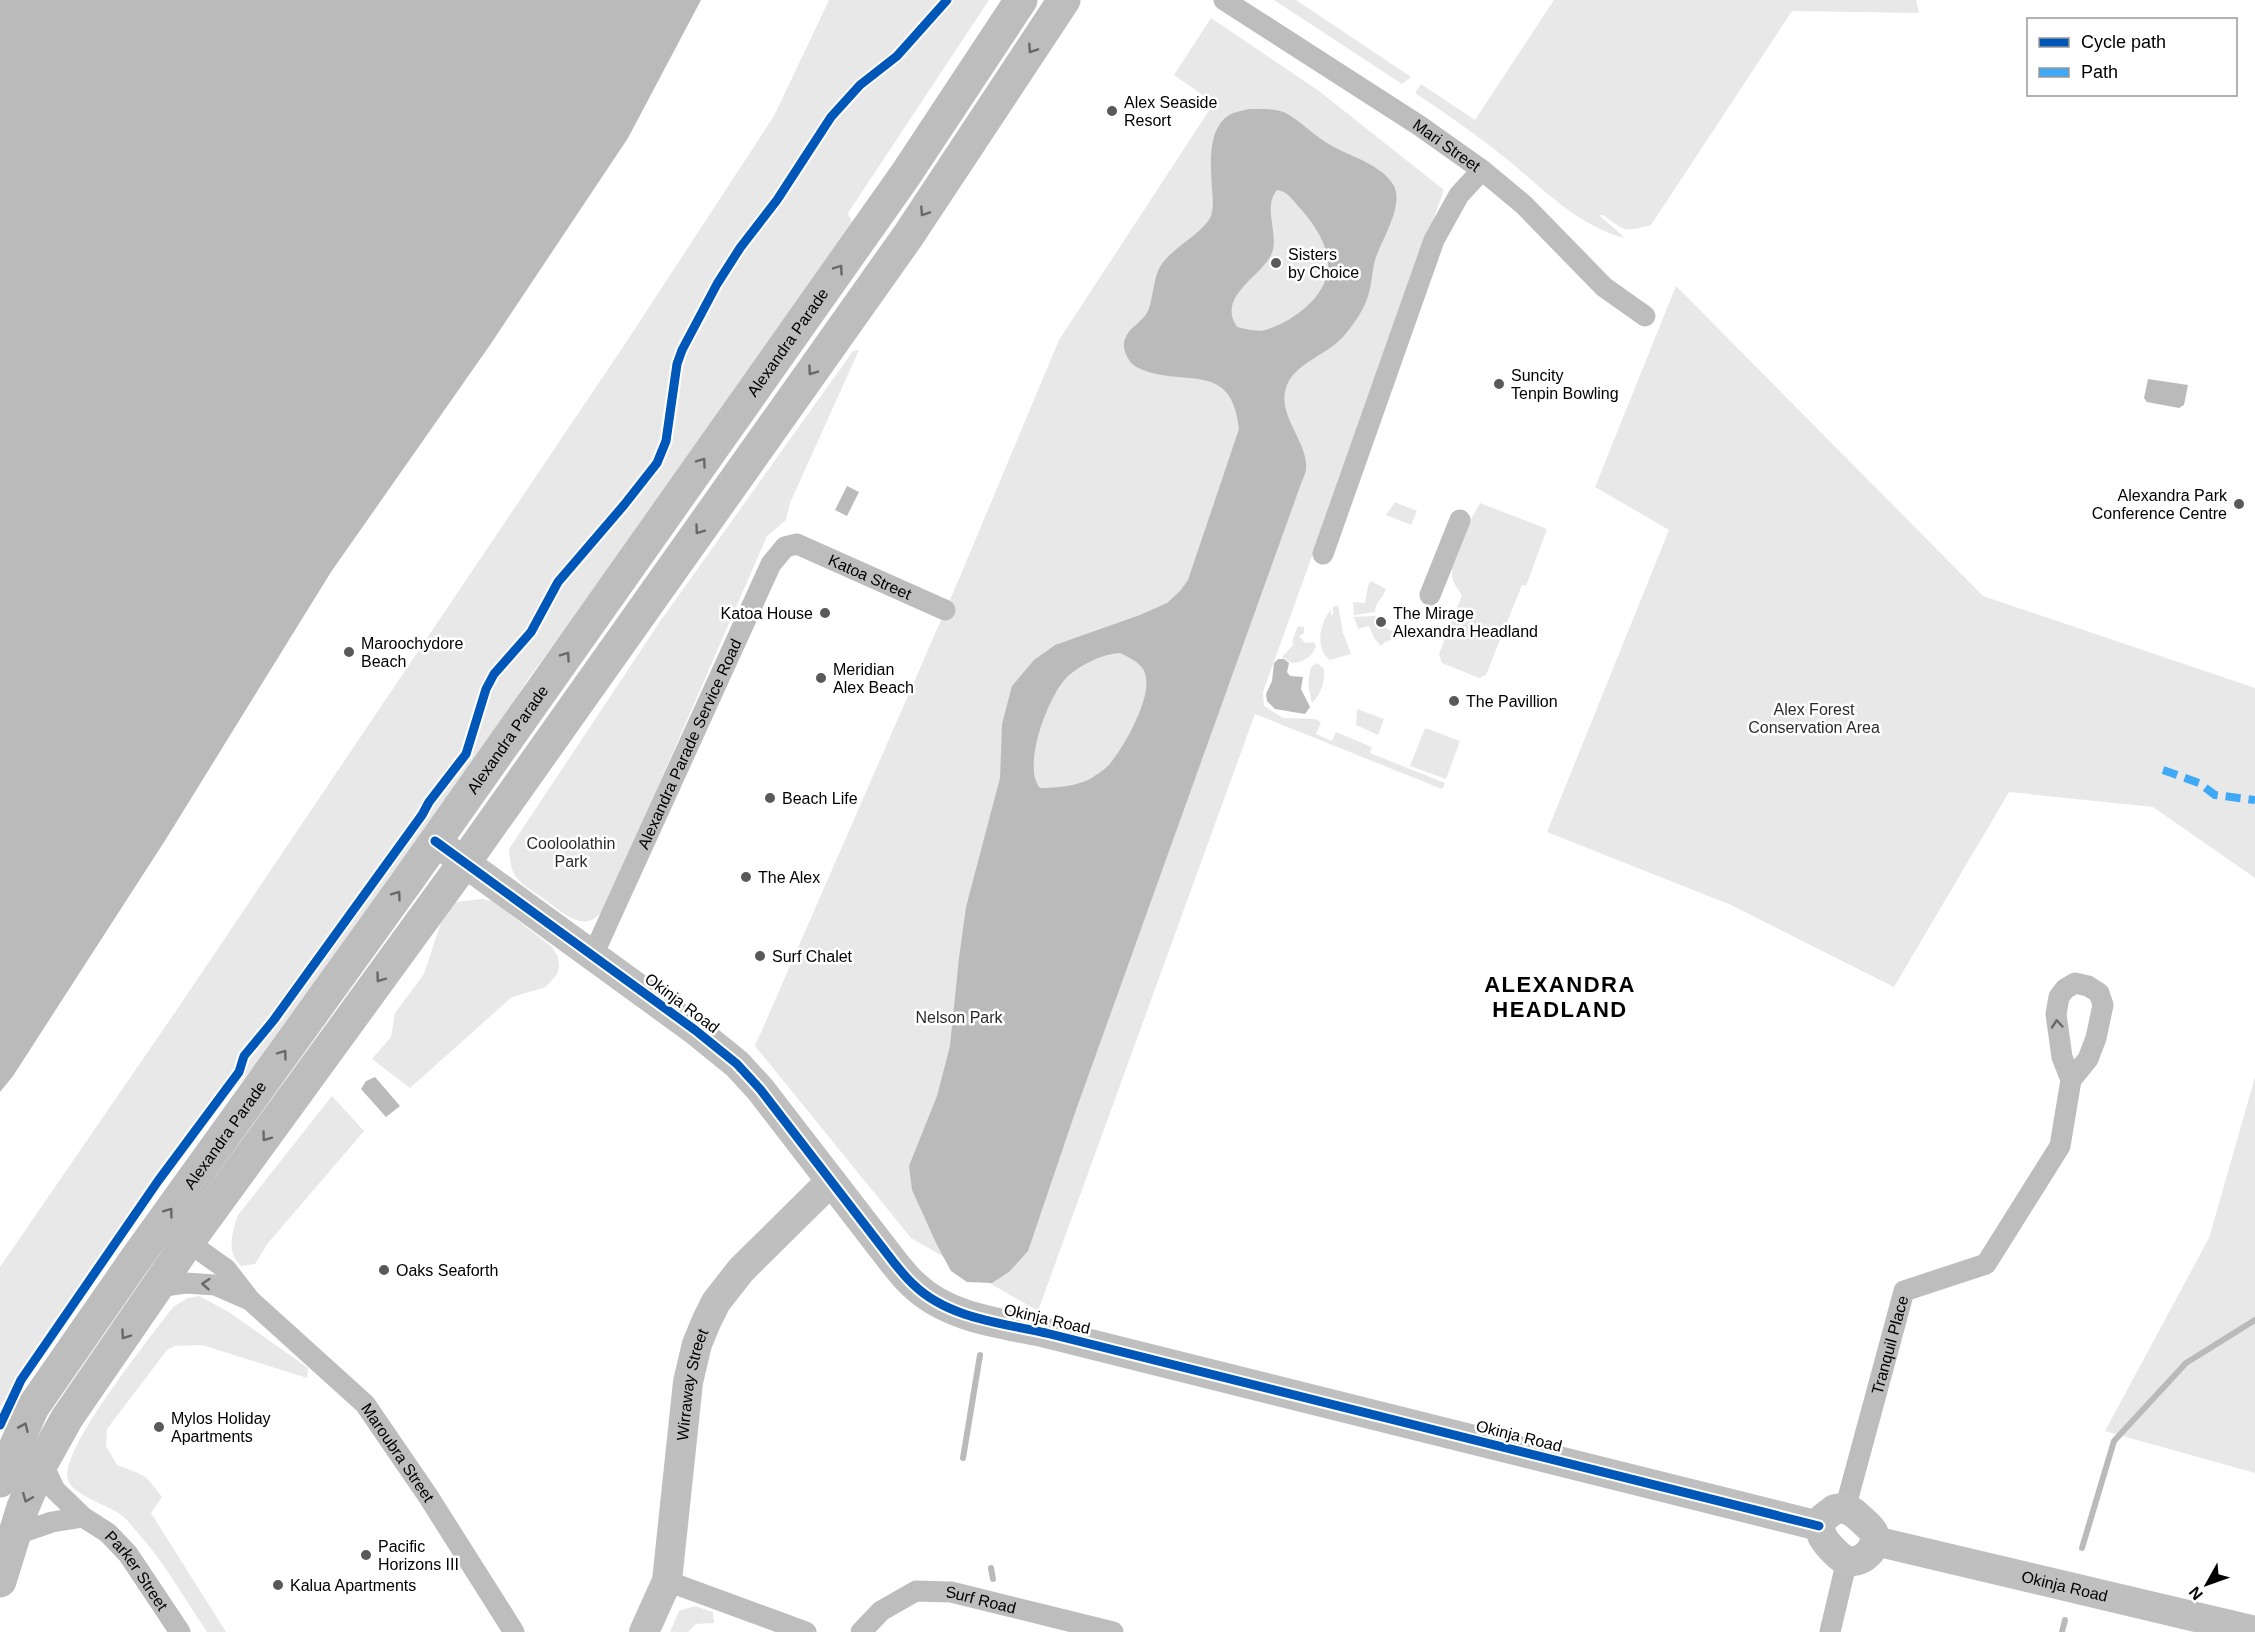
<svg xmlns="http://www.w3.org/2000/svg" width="2255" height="1632" viewBox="0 0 2255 1632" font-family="Helvetica,sans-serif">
  <rect width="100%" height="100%" fill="#fff"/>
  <!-- green -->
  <g fill="#e8e8e8">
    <polygon points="829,0 989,0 848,213 853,225 645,523 528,679 480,757 274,1044 141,1198 67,1302 0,1407 0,1267 178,1008 627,341 774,116"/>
    <polygon points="1274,0 1296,0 1411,77 1402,84"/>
    <path d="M1554,0H1916L1919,13L1792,11L1651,225C1624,232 1626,232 1603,215H1599L1625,238C1579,226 1544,190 1508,160C1478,136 1447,114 1415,93L1421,84L1475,120Z"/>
    <polygon points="1211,18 1319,91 1444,190 1263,692 1264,706 1283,718 1315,719 1321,722 1316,734 1332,741 1336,732 1372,747 1370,753 1445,783 1442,789 1255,714 1038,1311 911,1238 755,1046 959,579 1059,340 1214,103 1174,75"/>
    <polygon points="1676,286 1983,596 2255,688 2255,878 2153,807 2009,792 1894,987 1731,905 1547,832 1669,530 1595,487"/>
    <path d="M859,350L790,503L786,520L767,536L606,906C586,937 565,914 544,899C536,893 525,887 518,879C510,871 510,859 509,849L659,623L853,351Z"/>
    <polygon points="1395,502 1417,511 1411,525 1386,515"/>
    <path d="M1480,503L1547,529L1526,586L1522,585L1486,675L1479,678L1442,663L1439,654L1462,595C1457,589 1452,581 1452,573C1451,555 1471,519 1480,503Z"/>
    <path d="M1371,581L1386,589C1384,598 1375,601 1375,612L1354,615L1353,602L1365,603L1368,586Z"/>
    <path d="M1338,605L1343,633L1351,654L1330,660C1315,649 1319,623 1331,610V615H1333V607Z"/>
    <path d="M1375,616C1381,622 1384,630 1393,631L1394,639L1385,642L1381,646L1374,638L1369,626L1358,629L1354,617Z"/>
    <path d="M1298,626L1304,627V633L1299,636L1305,643L1314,642L1316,646C1312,657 1304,662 1292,663L1282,657L1294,644L1292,642Z"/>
    <path d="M1317,663L1324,669C1325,681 1321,695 1312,703C1309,690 1306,679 1312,666Z"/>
    <polygon points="1357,709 1384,719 1378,735 1356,725"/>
    <polygon points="1425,728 1460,741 1446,779 1410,766"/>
    <polygon points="482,899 493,901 552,947 558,957 559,967 557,974 546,987 512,997 410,1088 372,1059 391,1037 395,1013 424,974 443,916 455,902"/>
    <polygon points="2255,1077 2255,1473 2105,1431 2209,1238"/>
    <path d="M332,1096L364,1131L268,1243L255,1264L241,1266C226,1253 232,1232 238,1215Z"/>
    <path d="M199,1296L229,1312L308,1368L307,1378L202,1345L175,1346L167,1350L107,1429L106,1446L117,1465L138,1473L147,1478L162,1497L151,1513L226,1632H207C185,1599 165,1564 139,1534C134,1529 129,1522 124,1517C110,1505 73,1496 68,1480C58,1451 153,1334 173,1307L188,1298Z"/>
    <polygon points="695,1606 713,1612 714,1623 696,1624 688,1632 670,1632 679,1611"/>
  </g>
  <!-- water -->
  <g fill="#bababa" fill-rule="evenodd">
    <polygon points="0,0 701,0 628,138 490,345 331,572 166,839 13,1076 0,1092"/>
    <path d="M1249,109C1262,109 1279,108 1289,115C1308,127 1319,141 1342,151C1359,159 1384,168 1394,186C1404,206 1381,241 1375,260C1372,271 1372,284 1368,296C1364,310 1352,327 1342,338C1326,355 1296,363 1287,385C1275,414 1308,441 1306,468C1306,472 1304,477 1302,481L1076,1110L1028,1251L1009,1272L992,1283L967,1282L951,1271L937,1245L912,1190L909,1166L937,1096L950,1046L959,958L966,907L1000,778L1002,724L1012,686L1034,660L1055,645L1140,615L1167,603L1180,591L1188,580L1239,429C1232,361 1188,387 1143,370C1138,368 1132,365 1129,360C1125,354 1122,345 1125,339C1129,327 1143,322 1148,311C1155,294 1152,274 1165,260C1178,245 1197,236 1209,220C1214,212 1213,199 1212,189C1211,168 1207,136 1224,119C1231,112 1241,111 1249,109ZM1277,190C1287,191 1292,199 1298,206C1312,221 1327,242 1328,263C1330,295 1293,322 1265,330C1257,332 1246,329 1237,327C1217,298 1258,278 1270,257C1282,237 1261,210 1277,190ZM1120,653C1128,657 1138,661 1143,669C1157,691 1124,747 1109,765C1104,770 1096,775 1090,779C1077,786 1055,788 1040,788C1021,766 1049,693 1069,675C1083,664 1102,654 1120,653Z"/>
    <polygon points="2148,379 2188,385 2184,405 2179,408 2147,402 2144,398"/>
    <polygon points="847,486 859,492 847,516 835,510"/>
    <polygon points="1278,659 1284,659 1289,663 1287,672 1290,676 1303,677 1301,689 1310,707 1305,714 1275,709 1267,701 1266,694 1272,681 1274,663"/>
    <polygon points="375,1077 400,1106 386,1117 361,1089 366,1081"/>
  </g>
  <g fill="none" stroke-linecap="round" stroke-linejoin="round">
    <!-- stream -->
    <g stroke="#bababa" stroke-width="6">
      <polyline points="963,1458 980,1355"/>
      <polyline points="2082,1548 2114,1441 2186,1363 2255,1320"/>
      <polyline points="991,1568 993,1579"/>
      <polyline points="2062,1632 2065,1620"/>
    </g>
    <!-- street -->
    <g stroke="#bdbdbd" stroke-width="21">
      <path id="s1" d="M1224,0L1420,126L1482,170L1524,205L1604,287L1645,316"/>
      <polyline points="1323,554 1434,240 1459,195 1482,170"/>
      <polyline points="1430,595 1460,520"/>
      <path id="s2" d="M593,955L771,564L785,547L797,544L945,610"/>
      <path id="s3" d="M178,1245L188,1242L226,1269L250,1300L365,1404L428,1496L514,1632"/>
      <polyline points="158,1287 185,1283 215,1285 247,1299"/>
      <path id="s4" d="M42,1463L55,1490L83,1517L108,1533L128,1554L180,1632"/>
      <path id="s5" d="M1845,1509L1904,1291L1986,1264L2060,1146L2071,1080L2088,1059L2096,1038L2103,1005L2099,993L2088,986L2075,983L2065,989L2059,997L2056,1014L2062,1057L2071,1080"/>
      <polyline points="14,1535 52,1522 83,1517"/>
      <polyline points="667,1581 806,1632"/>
      <path id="s6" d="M861,1632L881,1611L916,1591L951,1592L1113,1632"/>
      <polyline points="1830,1632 1847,1560"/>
    </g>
    <!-- secondary -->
    <g stroke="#bfbfbf" stroke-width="30">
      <path d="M435,841L695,1030L737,1064L760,1089L895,1264C901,1271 907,1279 914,1285C948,1318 1001,1323 1046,1333L1819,1526"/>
      <path d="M1842,1508C1851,1509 1855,1514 1862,1520C1866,1524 1872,1528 1874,1534C1879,1549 1860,1566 1845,1560C1839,1557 1835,1552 1831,1548C1822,1538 1818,1532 1822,1519L1835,1509Z"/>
      <path id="s7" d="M1875,1541L2255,1631"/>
      <path id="s8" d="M644,1632L667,1581L688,1382L697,1344L707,1320L716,1302L741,1270L831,1181"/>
    </g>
    <!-- primary -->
    <g stroke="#bdbdbd" stroke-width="33">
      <path id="s9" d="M0,1481L33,1407L135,1260L408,880L906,174L1021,0"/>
      <polyline points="0,1581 23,1507 42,1463 67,1418 188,1242 464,863 908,236 1064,0"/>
    </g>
    <!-- quiet -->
    <polyline stroke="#3fa9f5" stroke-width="8" stroke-dasharray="15 8" stroke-linecap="butt" points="2163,770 2199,783 2215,795 2255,800"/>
    <!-- cycleway casing -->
    <g stroke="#fff" stroke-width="13">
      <g id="cycleway">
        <path d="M435,841L695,1030L737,1064L760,1089L895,1264C901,1271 907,1279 914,1285C948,1318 1001,1323 1046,1333L1819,1526"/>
        <polyline points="0,1425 21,1380 158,1181 239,1072 244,1056 273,1021 422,815 429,802 466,754 486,689 494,674 531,632 558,582 624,505 657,463 666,441 677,364 682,350 717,284 740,248 777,200 831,117 860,85 897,56 947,0"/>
      </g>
    </g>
    <!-- cycleway -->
    <use href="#cycleway" stroke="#0057b8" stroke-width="9"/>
  </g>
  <!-- one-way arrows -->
  <defs><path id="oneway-chevron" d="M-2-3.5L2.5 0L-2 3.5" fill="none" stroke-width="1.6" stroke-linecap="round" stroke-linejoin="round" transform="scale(1.5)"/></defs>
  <g stroke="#686868">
    <use href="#oneway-chevron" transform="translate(1032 49) rotate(123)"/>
    <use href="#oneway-chevron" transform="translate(924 212) rotate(124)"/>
    <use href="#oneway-chevron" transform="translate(839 269) rotate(-55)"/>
    <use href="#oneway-chevron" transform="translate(812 371) rotate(125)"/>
    <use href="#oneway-chevron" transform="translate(702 462) rotate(-55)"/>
    <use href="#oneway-chevron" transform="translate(699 530) rotate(126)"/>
    <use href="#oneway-chevron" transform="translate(566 656) rotate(-55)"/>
    <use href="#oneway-chevron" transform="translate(397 895) rotate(-54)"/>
    <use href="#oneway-chevron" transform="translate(380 978) rotate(126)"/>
    <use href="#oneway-chevron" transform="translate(2057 1024) rotate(-95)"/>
    <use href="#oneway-chevron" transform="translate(283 1054) rotate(-54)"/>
    <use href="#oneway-chevron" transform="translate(266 1137) rotate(126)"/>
    <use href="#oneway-chevron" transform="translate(169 1212) rotate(-54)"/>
    <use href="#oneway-chevron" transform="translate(206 1284) rotate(-176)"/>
    <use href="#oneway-chevron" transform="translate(125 1335) rotate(125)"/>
    <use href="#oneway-chevron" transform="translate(24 1427) rotate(-66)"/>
    <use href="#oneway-chevron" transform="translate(27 1498) rotate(112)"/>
  </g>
  <!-- markers -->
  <g fill="#595959" stroke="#fff" stroke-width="2">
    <circle cx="1112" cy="111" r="6"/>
    <circle cx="1276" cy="263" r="6"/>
    <circle cx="1499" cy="384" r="6"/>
    <circle cx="2239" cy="504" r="6"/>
    <circle cx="825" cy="613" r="6"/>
    <circle cx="1381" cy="622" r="6"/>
    <circle cx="349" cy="652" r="6"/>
    <circle cx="821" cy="678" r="6"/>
    <circle cx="1454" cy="701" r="6"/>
    <circle cx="770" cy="798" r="6"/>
    <circle cx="746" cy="877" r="6"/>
    <circle cx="760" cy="956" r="6"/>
    <circle cx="384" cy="1270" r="6"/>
    <circle cx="159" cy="1427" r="6"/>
    <circle cx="366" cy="1555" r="6"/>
    <circle cx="278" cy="1585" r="6"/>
  </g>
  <g text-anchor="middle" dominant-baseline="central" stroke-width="5" stroke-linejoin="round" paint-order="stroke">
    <!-- poi labels -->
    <g font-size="16" fill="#000" stroke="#fff" text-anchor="start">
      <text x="1124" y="102">Alex Seaside<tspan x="1124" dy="18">Resort</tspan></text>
      <text x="1288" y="254">Sisters<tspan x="1288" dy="18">by Choice</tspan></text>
      <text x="1511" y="375">Suncity<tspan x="1511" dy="18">Tenpin Bowling</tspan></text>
      <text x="2227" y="495" text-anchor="end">Alexandra Park<tspan x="2227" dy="18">Conference Centre</tspan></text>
      <text x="813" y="613" text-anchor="end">Katoa House</text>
      <text x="1393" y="613">The Mirage<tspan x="1393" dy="18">Alexandra Headland</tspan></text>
      <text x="361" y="643">Maroochydore<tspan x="361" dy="18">Beach</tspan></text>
      <text x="833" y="669">Meridian<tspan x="833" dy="18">Alex Beach</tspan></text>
      <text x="1466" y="701">The Pavillion</text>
      <text x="782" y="798">Beach Life</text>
      <text x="758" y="877">The Alex</text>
      <text x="772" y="956">Surf Chalet</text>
      <text x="396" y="1270">Oaks Seaforth</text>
      <text x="171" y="1418">Mylos Holiday<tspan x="171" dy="18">Apartments</tspan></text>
      <text x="378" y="1546">Pacific<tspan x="378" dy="18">Horizons III</tspan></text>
      <text x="290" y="1585">Kalua Apartments</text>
    </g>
    <!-- street labels -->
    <g font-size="16" fill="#000" stroke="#fff">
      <text stroke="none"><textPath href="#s1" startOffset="266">Mari Street</textPath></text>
      <text stroke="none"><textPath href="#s9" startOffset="1386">Alexandra Parade</textPath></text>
      <text stroke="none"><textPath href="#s2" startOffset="544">Katoa Street</textPath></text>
      <text stroke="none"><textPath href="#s9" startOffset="900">Alexandra Parade</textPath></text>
      <text stroke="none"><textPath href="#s2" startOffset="232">Alexandra Parade Service Road</textPath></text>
      <text transform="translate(682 1003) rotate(37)">Okinja Road</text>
      <text stroke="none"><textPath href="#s9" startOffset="414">Alexandra Parade</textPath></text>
      <text transform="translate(1047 1319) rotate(13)">Okinja Road</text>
      <text stroke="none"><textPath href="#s5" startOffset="170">Tranquil Place</textPath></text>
      <text stroke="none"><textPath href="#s8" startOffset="254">Wirraway Street</textPath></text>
      <text transform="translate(1519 1436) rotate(14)">Okinja Road</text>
      <text stroke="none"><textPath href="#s3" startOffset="310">Maroubra Street</textPath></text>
      <text stroke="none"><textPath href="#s4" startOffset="146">Parker Street</textPath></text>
      <text stroke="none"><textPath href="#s7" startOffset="195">Okinja Road</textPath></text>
      <text stroke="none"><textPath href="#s6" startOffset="135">Surf Road</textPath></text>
    </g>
    <!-- park labels -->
    <g font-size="16" fill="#2c2c2c" stroke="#fff">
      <text x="1814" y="709">Alex Forest<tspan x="1814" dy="18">Conservation Area</tspan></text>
      <text x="571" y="843">Cooloolathin<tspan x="571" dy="18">Park</tspan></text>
      <text x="959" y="1017">Nelson Park</text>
    </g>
    <!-- district labels -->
    <g font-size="22" font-weight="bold" letter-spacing="1.5" fill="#000" stroke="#fff">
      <text x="1560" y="984">ALEXANDRA<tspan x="1560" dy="25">HEADLAND</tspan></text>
    </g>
  </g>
  <!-- legend -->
  <rect x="2027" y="18" width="210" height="78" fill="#ffffff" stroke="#999999" stroke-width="1.5"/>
  <rect x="2039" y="38" width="30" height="9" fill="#0057b8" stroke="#999999" stroke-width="1.5"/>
  <text x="2081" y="48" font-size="18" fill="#000000">Cycle path</text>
  <rect x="2039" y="68" width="30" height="9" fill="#3fa9f5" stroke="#999999" stroke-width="1.5"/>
  <text x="2081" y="78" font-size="18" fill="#000000">Path</text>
  <!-- north arrow -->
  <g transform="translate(2207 1584) rotate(230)" stroke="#ffffff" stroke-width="4.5" paint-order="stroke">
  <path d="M0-4.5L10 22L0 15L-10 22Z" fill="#000000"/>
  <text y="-9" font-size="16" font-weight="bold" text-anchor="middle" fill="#000000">N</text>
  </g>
</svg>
